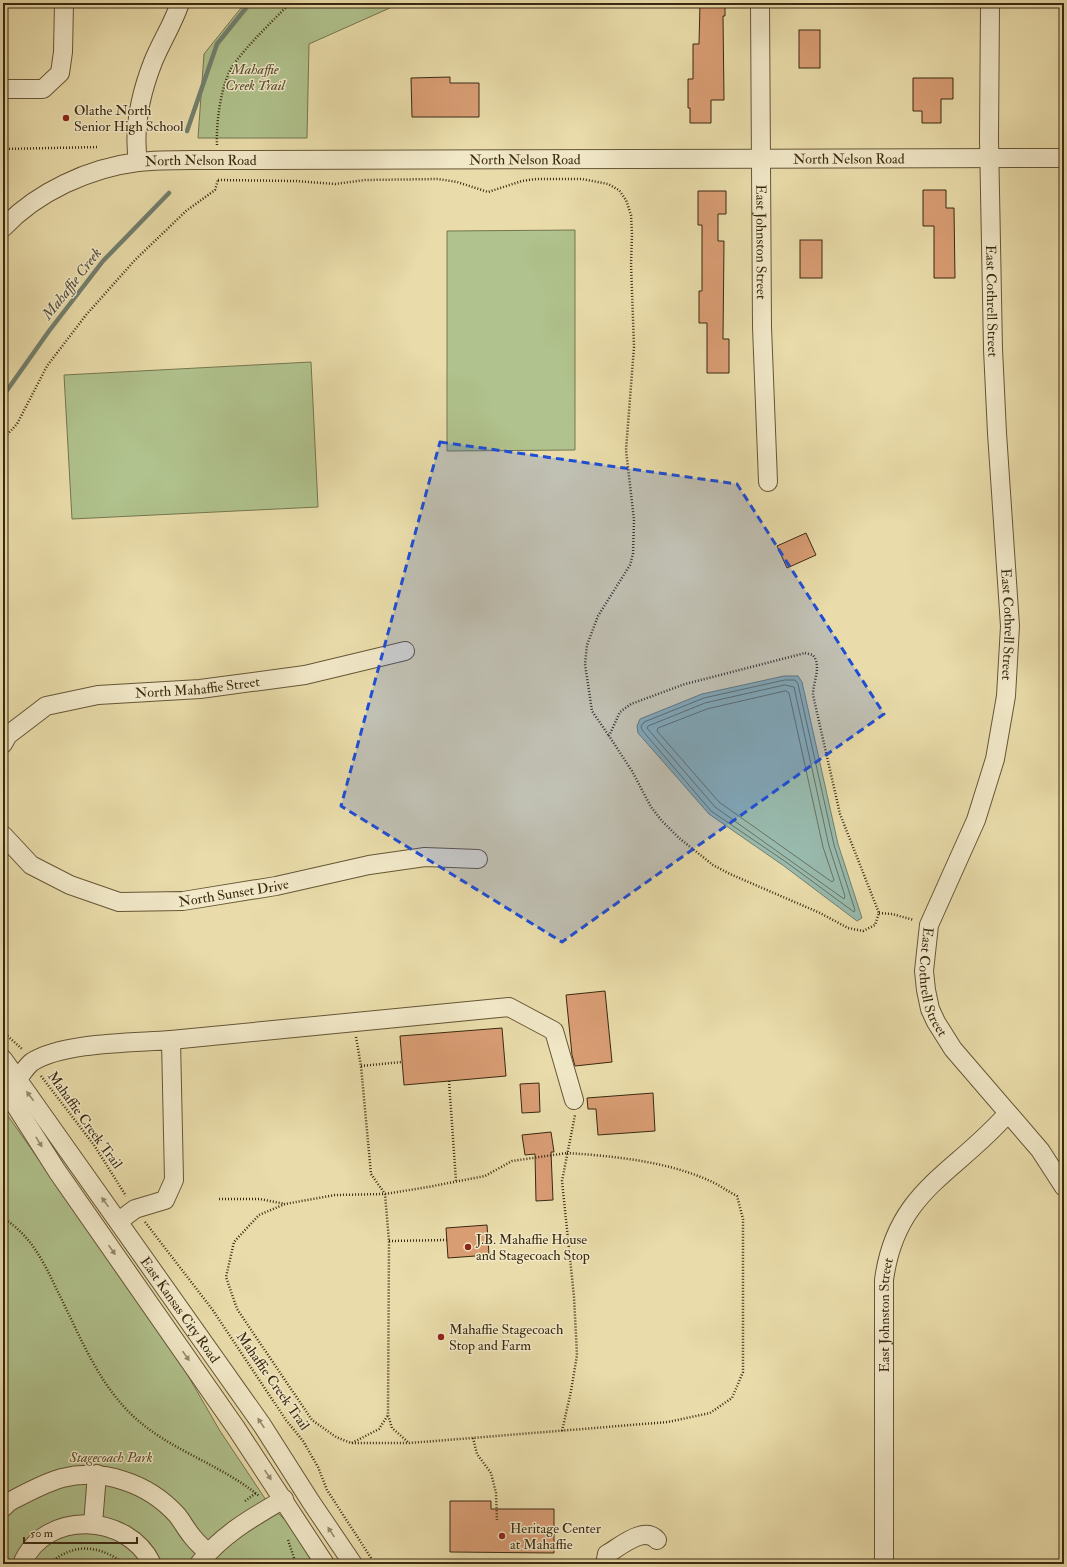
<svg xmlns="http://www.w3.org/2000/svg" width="1067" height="1567" viewBox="0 0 1067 1567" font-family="'IM FELL Double Pica',serif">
  <rect width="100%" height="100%" fill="#e9dcaa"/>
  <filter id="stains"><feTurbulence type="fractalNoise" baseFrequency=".005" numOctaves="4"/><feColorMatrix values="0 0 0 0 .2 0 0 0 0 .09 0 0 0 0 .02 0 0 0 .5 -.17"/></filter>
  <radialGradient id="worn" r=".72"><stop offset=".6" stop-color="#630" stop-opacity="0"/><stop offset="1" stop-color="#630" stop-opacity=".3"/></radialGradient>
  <!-- green -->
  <g fill="#b0c28d" stroke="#75764e">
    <polygon points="245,3 401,3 309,44 307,138 198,138 204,54"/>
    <polygon points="575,230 575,450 447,451 447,231"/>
    <polygon points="311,362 318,507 72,519 64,375"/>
    <polygon points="3,1109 169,1343 220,1431 268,1503 296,1531 318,1564 3,1564"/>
  </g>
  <!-- water -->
  <polygon fill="#98baae" stroke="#72806f" points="784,676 798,676 802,682 838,844 862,918 857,921 784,866 709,814 638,733 637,726 640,719 702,694"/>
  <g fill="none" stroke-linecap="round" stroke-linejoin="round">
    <!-- shore -->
    <g stroke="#69725f" stroke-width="1">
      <polygon points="785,680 795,680 798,684 834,845 855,910 854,912 786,862 711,811 642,730 641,726 644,722 704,698"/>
      <polygon points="785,685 794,687 829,846 845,896 844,899 715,807 647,728 648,726 705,703"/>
      <polygon points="786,691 789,693 823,847 834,880 832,882 719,802 657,731 658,728 707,709"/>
    </g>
    <!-- stream -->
    <g stroke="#72806f" stroke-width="4.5">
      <polyline points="187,131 217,44 250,3"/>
      <polyline points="3,396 49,331 103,261 169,193"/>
    </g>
  </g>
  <!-- building -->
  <g fill="#d99d74" stroke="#3a2910">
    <polygon points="700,3 725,3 725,16 723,16 724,100 711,100 711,123 690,123 690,108 688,108 688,79 693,79 693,44 699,44"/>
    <rect x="799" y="30" width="21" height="38"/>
    <polygon points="450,77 450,83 479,83 479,117 412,117 411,78"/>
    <polygon points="913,78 953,78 953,99 941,99 941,123 922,123 922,111 913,111"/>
    <polygon points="923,190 946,190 946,208 954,208 955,278 934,278 934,226 923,226"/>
    <polygon points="698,191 726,191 726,214 718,214 718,241 724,241 723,339 729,339 729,373 707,373 707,323 699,323 699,291 702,291 702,225 698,225"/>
    <rect x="800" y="240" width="22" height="38"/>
    <polygon points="806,533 816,555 787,568 777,546"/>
    <polygon points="605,991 612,1062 575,1066 572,1055 566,995"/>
    <polygon points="502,1028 506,1076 404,1085 400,1036"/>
    <polygon points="539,1083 540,1112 522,1113 520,1084"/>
    <polygon points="653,1093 655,1131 598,1135 596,1109 588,1109 587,1098"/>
    <polygon points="551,1132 554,1152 551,1152 553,1200 536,1201 535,1154 525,1155 522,1135"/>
    <polygon points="487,1225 489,1255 448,1258 446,1228"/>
    <polygon points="450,1501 491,1501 491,1509 554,1509 554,1553 450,1552"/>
  </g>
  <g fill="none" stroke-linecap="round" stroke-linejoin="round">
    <!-- minor casing -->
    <g stroke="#665636" stroke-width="20">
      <g id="minor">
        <path id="s1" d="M760,3L762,327L768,482"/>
        <path id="s2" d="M990,3L989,139L993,349L997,433L1010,626L1006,696L995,759L976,820L929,925L924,971L926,990L930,1009L936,1022L953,1049L1040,1150L1064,1187"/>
        <polyline points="3,89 43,89 60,73 63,52 64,3"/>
        <path d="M138,162C133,128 140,95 153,62C161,42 173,24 180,3"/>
        <path id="s3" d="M3,228C37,192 89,168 138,162C164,159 192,160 218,160L1064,158"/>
        <path id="s4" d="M3,744L8,735L46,706L98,695L200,689L305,675L405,651"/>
        <path id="s5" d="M3,835L31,865L70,885L119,902L183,901L276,886L369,865L425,857L478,859"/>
        <polyline points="171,1040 509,1007 554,1031 574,1100"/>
        <path id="s6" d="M3,1059L262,1425L311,1502L353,1564"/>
        <polyline points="3,1086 57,1171 236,1428 325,1564"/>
        <path d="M10,1087C18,1081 25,1067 32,1062C64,1042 133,1043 171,1040L174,1180L165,1200L135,1209L119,1221"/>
        <path d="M3,1508L9,1502C26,1493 44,1483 62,1478C103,1468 148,1483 177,1515C182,1521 186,1529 191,1535C196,1542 202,1547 208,1553"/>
        <polyline points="93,1524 97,1474"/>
        <path d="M22,1564C45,1509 128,1513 152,1564"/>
        <path d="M199,1564C221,1535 253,1517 284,1499"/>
        <path d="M605,1564L607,1554C620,1547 644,1525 657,1540"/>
        <path id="s7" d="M884,1564V1280C896,1190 955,1174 1008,1113"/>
      </g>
    </g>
    <!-- path -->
    <g stroke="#3a2910" stroke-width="2.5" stroke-dasharray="1 2" stroke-linecap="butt">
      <path d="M217,145C216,122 221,82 234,64C250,42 271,23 290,3"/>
      <polyline points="3,149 99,147"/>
      <polyline points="218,180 296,181 335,184 365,180 438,179 457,182 488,192 522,181 536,179 582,179 608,184 619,190 626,200 631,215 632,234 631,264 634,347 626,450 634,520 633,554 630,565 598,616 587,645 585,664 592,711 609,736"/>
      <polyline points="3,439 17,424 47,366 86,315 135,260 186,211 215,190 218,180"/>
      <path d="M805,653L813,655C822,667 813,681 813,695L840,814L879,913L875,925L863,931L848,928L820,913L730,874L713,865L679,838L662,821L651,807L632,771L609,736L620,712L631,704L685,684Z"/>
      <polyline points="879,913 892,914 914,920"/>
      <polyline points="3,1032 22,1049"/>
      <polyline points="356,1037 361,1066 371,1174 385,1194 389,1241 388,1415 392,1428 409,1443"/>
      <polyline points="361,1066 402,1062"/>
      <polyline points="41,1076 94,1145 126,1196"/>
      <polyline points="449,1081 456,1181"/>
      <path d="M567,1153C612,1156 665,1161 708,1180C718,1184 727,1191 737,1196L743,1219V1372L732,1398L710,1413L668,1422L410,1443H351L336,1437L312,1420L237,1309L226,1277L234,1242L259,1215L285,1204L335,1195L385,1194L428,1187L485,1176L512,1161Z"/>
      <polyline points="219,1199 260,1199 285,1204"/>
      <path d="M3,1218C32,1236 44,1263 58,1292C78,1332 96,1378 127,1410C164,1449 218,1462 259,1496"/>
      <polyline points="145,1222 212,1309 286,1420 303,1441 318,1467 327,1490 375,1564"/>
      <polyline points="389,1241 447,1240"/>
      <polyline points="562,1431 571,1391 577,1355 574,1297 562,1181 575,1115"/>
      <polyline points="473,1438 477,1454 491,1473 496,1493 497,1520"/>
      <polyline points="352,1443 379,1429 388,1415"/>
      <polyline points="245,1501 256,1493"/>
      <polyline points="288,1540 296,1564"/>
      <path d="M49,1564C74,1542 99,1545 125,1564"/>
      <polyline points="180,1564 183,1559"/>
    </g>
    <!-- minor -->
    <use href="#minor" stroke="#f1e8c8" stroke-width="18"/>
  </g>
  <!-- one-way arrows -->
  <defs><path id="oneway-solid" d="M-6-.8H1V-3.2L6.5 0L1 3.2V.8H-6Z"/></defs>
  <g fill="#96886c">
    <use href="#oneway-solid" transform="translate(30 1096) rotate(-127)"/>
    <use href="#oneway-solid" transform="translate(39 1142) rotate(58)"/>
    <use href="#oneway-solid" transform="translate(105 1202) rotate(-126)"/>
    <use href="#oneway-solid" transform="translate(112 1250) rotate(55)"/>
    <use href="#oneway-solid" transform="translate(186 1356) rotate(55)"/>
    <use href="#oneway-solid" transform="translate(261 1423) rotate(-124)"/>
    <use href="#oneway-solid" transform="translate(268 1475) rotate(56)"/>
    <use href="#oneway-solid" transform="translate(331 1532) rotate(-124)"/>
  </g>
  <!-- marked area -->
  <path fill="#1d4ed8" fill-opacity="0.2" stroke="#1d4ed8" stroke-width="3" stroke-dasharray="8 5" stroke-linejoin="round" d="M440,442L737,484L884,714L562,942L341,806Z"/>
  <!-- markers -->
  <g fill="#8f2418" stroke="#f1e8c8" stroke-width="1.5">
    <circle cx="66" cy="118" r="4"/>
    <circle cx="468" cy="1247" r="4"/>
    <circle cx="441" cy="1337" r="4"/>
    <circle cx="502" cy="1536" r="4"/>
  </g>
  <g text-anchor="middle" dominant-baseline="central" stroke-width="3" stroke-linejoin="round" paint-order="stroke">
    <!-- park labels -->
    <g font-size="14" font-style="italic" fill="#584f2f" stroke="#f1e8c8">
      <text x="255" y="69">Mahaffie<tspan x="255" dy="16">Creek Trail</tspan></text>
      <text x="111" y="1457">Stagecoach Park</text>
    </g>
    <!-- poi labels -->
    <g font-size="14" fill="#3a2910" stroke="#f1e8c8" text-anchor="start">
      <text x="74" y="110">Olathe North<tspan x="74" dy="16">Senior High School</tspan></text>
      <text x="476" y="1239">J.B. Mahaffie House<tspan x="476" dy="16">and Stagecoach Stop</tspan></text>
      <text x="449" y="1329">Mahaffie Stagecoach<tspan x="449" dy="16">Stop and Farm</tspan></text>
      <text x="510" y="1528">Heritage Center<tspan x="510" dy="16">at Mahaffie</tspan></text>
    </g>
    <!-- street labels -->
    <g font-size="14" fill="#3a2910" stroke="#f1e8c8">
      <text stroke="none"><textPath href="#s3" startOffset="864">North Nelson Road</textPath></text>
      <text stroke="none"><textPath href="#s3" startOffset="540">North Nelson Road</textPath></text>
      <text stroke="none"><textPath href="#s3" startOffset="216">North Nelson Road</textPath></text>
      <text stroke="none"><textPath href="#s1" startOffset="239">East Johnston Street</textPath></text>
      <text stroke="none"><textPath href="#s2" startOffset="298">East Cothrell Street</textPath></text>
      <text stroke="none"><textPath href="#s2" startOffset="622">East Cothrell Street</textPath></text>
      <text stroke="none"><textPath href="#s4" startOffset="211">North Mahaffie Street</textPath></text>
      <text stroke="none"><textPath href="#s5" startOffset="252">North Sunset Drive</textPath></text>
      <text stroke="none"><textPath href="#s2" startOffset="995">East Cothrell Street</textPath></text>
      <text transform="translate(85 1120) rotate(54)">Mahaffie Creek Trail</text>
      <text stroke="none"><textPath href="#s6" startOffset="307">East Kansas City Road</textPath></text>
      <text stroke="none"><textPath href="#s7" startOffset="249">East Johnston Street</textPath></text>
      <text transform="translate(273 1381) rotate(55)">Mahaffie Creek Trail</text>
    </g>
    <!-- water labels -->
    <g font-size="15" font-style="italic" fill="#524d38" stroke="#f1e8c8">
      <text transform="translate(72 284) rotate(-52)">Mahaffie Creek</text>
    </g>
  </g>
  <!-- margin -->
  <rect width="1067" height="1567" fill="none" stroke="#e9dcaa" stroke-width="16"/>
  <rect x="4" y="4" width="1059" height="1559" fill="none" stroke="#3a2910" stroke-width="2"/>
  <rect x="8" y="8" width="1051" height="1551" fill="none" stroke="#3a2910"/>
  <!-- scale -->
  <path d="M24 1537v6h113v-6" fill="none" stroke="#3a2910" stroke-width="2"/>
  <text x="30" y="1537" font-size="12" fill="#3a2910" stroke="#f1e8c8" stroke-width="3" paint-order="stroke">50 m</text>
  <rect width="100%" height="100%" filter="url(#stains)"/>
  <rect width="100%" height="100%" fill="url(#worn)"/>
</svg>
